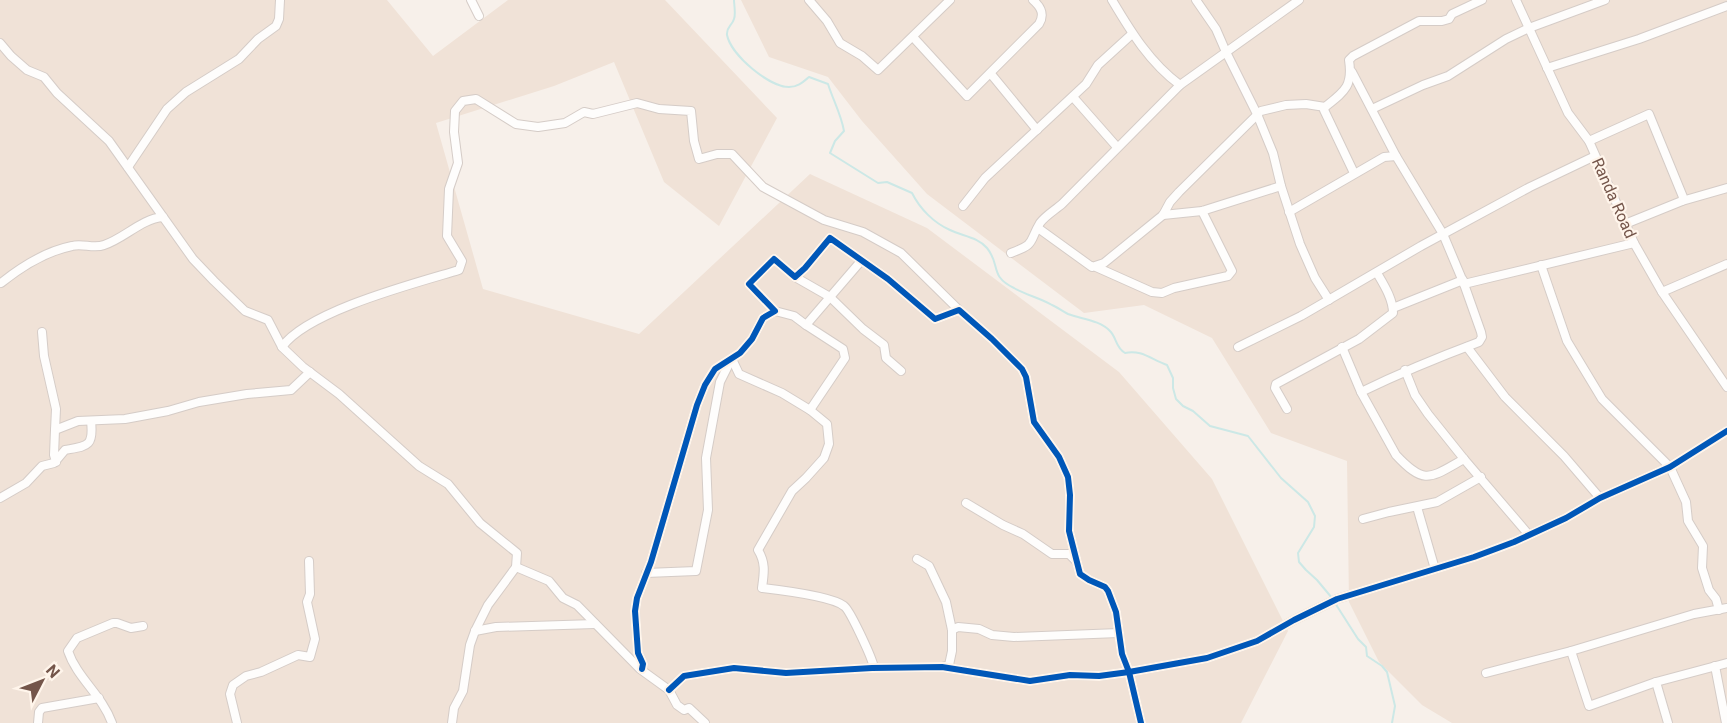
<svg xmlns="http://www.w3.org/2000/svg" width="1727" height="723" viewBox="0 0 1727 723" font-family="Roboto,sans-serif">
  <rect width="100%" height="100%" fill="#f7f0ea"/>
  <!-- residential -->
  <g fill="#f0e2d7">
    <polygon points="0,0 387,0 433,56 508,0 665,0 777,118 719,226 664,182 614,62 554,86 436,123 483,289 639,334 810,174 927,228 1119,372 1212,479 1288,631 1241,723 0,723"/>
    <polygon points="741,0 1727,0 1727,723 1452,723 1422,705 1379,662 1349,602 1347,461 1271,433 1212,338 1144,305 1084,313 927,194 862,121 828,77 769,57"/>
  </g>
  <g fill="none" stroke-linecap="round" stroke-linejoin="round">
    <!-- stream -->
    <g stroke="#cce8e6" stroke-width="2">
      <path d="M734,0C734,5 736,14 734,19C732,26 726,27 727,35C731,55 769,87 789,87C798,87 803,82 809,77L828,84C833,100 841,114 844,131L835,141L830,153L878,183L887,182L912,193C920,209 934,223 950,230C962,236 978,237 987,248C1001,265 989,276 1014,288C1026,295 1040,298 1052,305C1057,307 1062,311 1068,314C1081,319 1100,320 1110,331C1117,338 1115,347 1125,353C1141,349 1152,360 1167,365L1173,378V388L1176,399L1183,406L1193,411L1210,426L1248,436L1281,478L1308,502L1315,516L1314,527L1298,553L1299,562L1306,570L1317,580L1332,598"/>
      <polyline points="1335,603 1358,639 1366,647 1367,656 1382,666 1387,672 1395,706 1392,723"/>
    </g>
    <!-- minor casing -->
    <g stroke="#d5ccc7" stroke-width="10">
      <g id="minor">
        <polyline points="471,0 479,16"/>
        <polyline points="809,0 827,21 840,43 862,56 878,70 950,0"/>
        <path d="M1112,0C1131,32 1150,63 1180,85"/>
        <polyline points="1196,0 1216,29 1226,52 1257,114 1273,153 1281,186 1300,244 1315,278 1329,300"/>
        <polyline points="1516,0 1568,113 1589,141 1634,243 1662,292 1727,387"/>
        <path d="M913,37L967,96L1039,24C1045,14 1041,7 1033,0"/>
        <polyline points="0,43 11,56 27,70 44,77 57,93 109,141 193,259 214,281 245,311 268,320 282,347 303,367 339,394 419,466 448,484 480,523 517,553 516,567 488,605 475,631 470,645 463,691 454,708 452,723"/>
        <polyline points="1547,68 1639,39 1727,6"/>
        <polyline points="1352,72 1396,156"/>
        <polyline points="991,74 1037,130"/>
        <polyline points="1073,97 1117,147"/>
        <polyline points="1372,109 1423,85 1448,76 1506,39 1529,28 1605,0"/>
        <polyline points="1589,141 1649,114 1683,197 1682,201 1625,224"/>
        <polyline points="128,167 167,109 186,92 239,59 258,39 276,26 279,19 280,0"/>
        <path d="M1354,173L1324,110L1325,107C1345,91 1353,86 1349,60L1353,56L1419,21H1442L1449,19L1452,14L1482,0"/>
        <polyline points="1682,201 1727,188"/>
        <polyline points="963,206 985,178 1086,84 1098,65 1132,34"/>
        <path d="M1289,212L1384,157L1396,156L1443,234L1464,284L1481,332L1482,337L1479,342C1439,357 1400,373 1361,392"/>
        <polyline points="1163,215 1202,211 1281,186"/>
        <polyline points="1038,228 1092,267 1104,263 1163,215 1170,202 1179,192 1261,111 1286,105 1306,104 1325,107"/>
        <path d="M1011,253C1037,243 1028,243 1040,223C1045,216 1055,210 1062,204L1180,85L1299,0"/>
        <polyline points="1541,265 1567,341 1602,399 1670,467 1686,502 1688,521 1703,546 1702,568 1709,590 1716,599 1719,610"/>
        <polyline points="1096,267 1152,292 1162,293 1174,288 1228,276 1232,271 1202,211"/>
        <polyline points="795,277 830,297 863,329 884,345 886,358 901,371"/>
        <path d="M1,283C21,267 47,251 72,246C82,243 94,249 104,245C125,238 141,219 163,217"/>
        <polyline points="1464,284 1634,243"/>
        <polyline points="1662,292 1727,264"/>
        <polyline points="1393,308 1463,280"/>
        <polyline points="775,311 794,316 806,325 861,261"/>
        <polyline points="42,332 44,356 56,409 55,430"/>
        <path d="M282,347C307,311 416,283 459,270L462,261L447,236L449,189L458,163L454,132L455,111L463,101L476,99L516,124L538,127L565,123L584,112L593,114L637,103L659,109L691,111L694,141L699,159L717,154H732L763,187L824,220L863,232L901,253L959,310"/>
        <polyline points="1238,347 1301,316 1421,246 1530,187 1595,156"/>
        <path d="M1342,347L1361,392L1396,455C1425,486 1430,478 1464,459"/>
        <polyline points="1467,347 1505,397 1564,456 1600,498"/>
        <polyline points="732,359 739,374 782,393 810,410 845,358 843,349 806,325"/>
        <polyline points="1405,370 1415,395 1428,414 1464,459 1529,535"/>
        <path d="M1287,409L1275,388L1276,384L1359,339L1393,313C1393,299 1384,285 1377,273"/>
        <path d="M810,410L827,424L829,444L824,458L806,478L792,491L758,550C766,563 764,573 762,588C779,590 831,596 844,606C850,610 870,654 873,664L872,668"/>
        <polyline points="56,462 54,455 55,430 78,421 125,419 168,411 199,402 247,394 291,390 310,372"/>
        <path d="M0,498L26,483L42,466L54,463L65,450C87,446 94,447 91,421"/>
        <polyline points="966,503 1003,525 1023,534 1052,554 1069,554 1076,561"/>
        <polyline points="1417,507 1435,569"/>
        <polyline points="1363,519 1389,512 1437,502 1481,477"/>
        <polyline points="917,559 929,566 946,602 952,630 952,651 949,665 942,667"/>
        <polyline points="516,567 549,581 563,598 577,605 640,669 669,690 677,705 684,710 689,708 705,723"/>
        <polyline points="646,573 696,571 708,510 706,458 720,382 731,360"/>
        <polyline points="952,630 958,627 979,629 992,635 1014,637 1119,633"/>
        <polyline points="475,631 496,627 595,624"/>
        <polyline points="1571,651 1589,706 1656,682 1727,663"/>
        <polyline points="1715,666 1726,723"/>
        <polyline points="642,669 643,664 638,653 635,611 637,598 651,562 697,405 705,385 715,369 740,353 752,339 763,318 775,311 749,284 774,259 795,277 805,268 830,238 888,279 935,319 959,310 992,339 1022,369 1026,377 1034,422 1059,457 1068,477 1070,495 1069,531 1080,574 1089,580 1105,587 1108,591 1116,612 1122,654 1129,672 1141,723"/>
        <polyline points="1486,673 1571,651 1694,614 1727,608"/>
        <polyline points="1656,682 1668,723"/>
        <polyline points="669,690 684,676 734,668 786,673 872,668 942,667 1030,681 1070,675 1099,676 1129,672 1207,658 1257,641 1294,620 1337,599 1474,557 1514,542 1566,518 1600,498 1670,467 1727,431"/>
        <polyline points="38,723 39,712 42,708 99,698"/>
        <path d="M112,723C102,695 77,678 68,651L77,638L113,623H117L131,628L143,626"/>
        <polyline points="237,723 230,694 233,685 246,676 261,672 298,655 310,657 315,639 307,602 310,594 309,561"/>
      </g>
    </g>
    <!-- minor -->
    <use href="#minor" stroke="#fefdfc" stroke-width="8"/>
    <!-- cycleway casing -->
    <g stroke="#fff5eb" stroke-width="10">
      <g id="cycleway">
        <polyline points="642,669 643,664 638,653 635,611 637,598 651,562 697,405 705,385 715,369 740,353 752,339 763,318 775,311 749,284 774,259 795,277 805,268 830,238 888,279 935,319 959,310 992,339 1022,369 1026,377 1034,422 1059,457 1068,477 1070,495 1069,531 1080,574 1089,580 1105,587 1108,591 1116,612 1122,654 1129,672 1141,723"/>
        <polyline points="669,690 684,676 734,668 786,673 872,668 942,667 1030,681 1070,675 1099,676 1129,672 1207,658 1257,641 1294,620 1337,599 1474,557 1514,542 1566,518 1600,498 1670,467 1727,431"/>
      </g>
    </g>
    <!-- cycleway -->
    <use href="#cycleway" stroke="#0057b8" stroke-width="6"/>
  </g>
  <g text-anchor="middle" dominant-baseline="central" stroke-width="4.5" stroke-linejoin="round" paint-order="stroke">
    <!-- street labels -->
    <g font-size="16" fill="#74554a" stroke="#fff5eb">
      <text transform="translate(1614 198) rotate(66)">Randa Road</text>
    </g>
  </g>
  <!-- north arrow -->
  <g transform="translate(42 681) rotate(48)" stroke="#fff5eb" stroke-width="4.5" paint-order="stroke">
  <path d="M0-4.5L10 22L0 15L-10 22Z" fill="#74554a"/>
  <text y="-9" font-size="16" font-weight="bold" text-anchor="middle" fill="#74554a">N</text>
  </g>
</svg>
